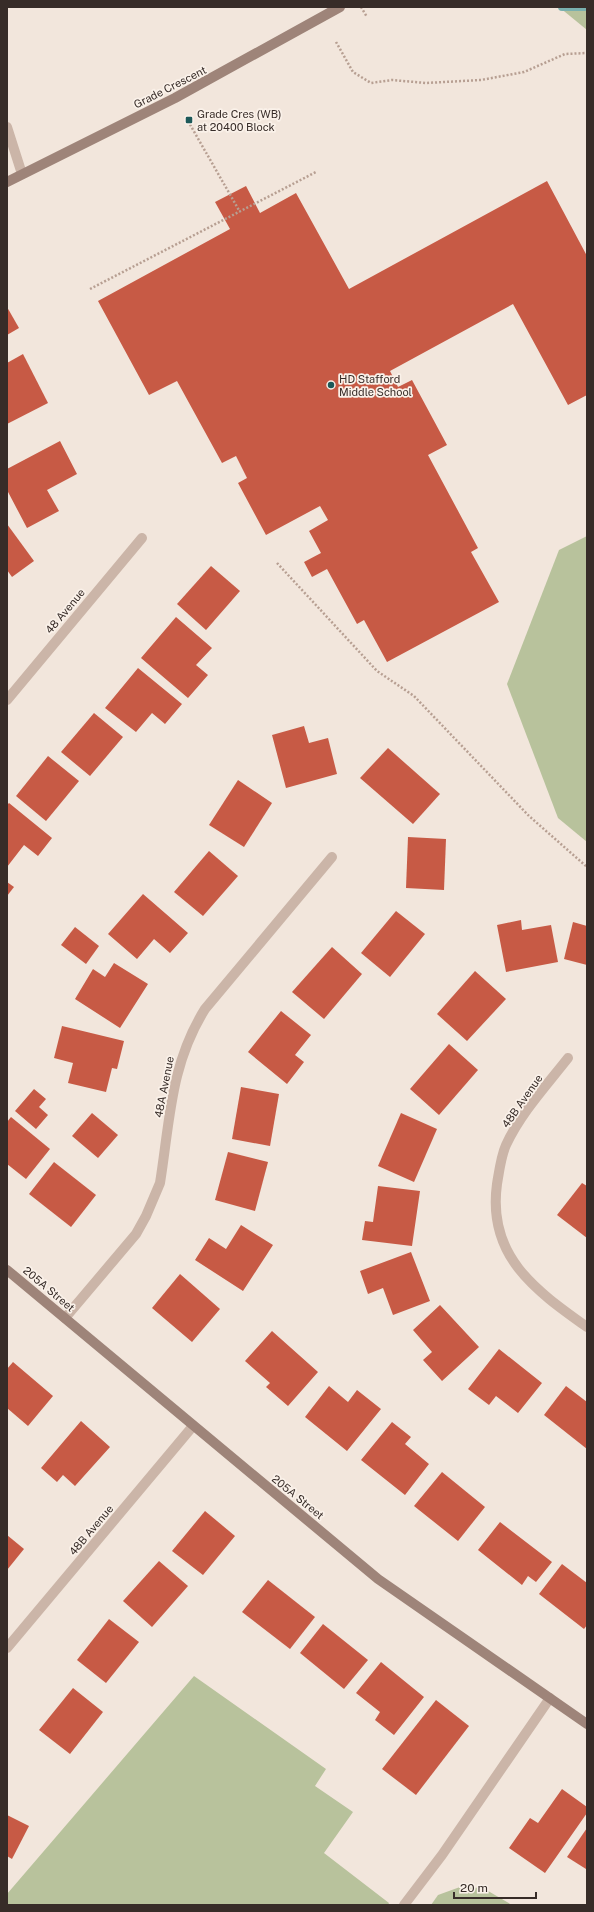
<svg xmlns="http://www.w3.org/2000/svg" width="594" height="1912" viewBox="0 0 594 1912" font-family="'Public Sans',sans-serif">
  <rect width="100%" height="100%" fill="#f2e6dc"/>
  <!-- green -->
  <g fill="#b8c29c">
    <polygon points="559,7 587,7 587,30"/>
    <polygon points="587,536 587,842 558,818 507,684 559,550"/>
    <polygon points="194,1676 326,1769 315,1786 353,1812 324,1853 389,1903 388,1905 7,1905 7,1894"/>
    <polygon points="460,1887 483,1888 512,1905 431,1905 438,1895"/>
  </g>
  <g fill="none" stroke-linecap="round" stroke-linejoin="round">
    <!-- stream -->
    <polyline stroke="#7ab0ae" stroke-width="8" points="562,7 585,7"/>
  </g>
  <!-- building -->
  <g fill="#c75a45">
    <polygon points="547,181 587,256 587,395 568,405 513,304 390,371 398,387 412,380 447,445 428,455 478,548 471,552 499,602 387,662 364,620 357,624 327,569 312,577 304,562 321,553 309,531 328,520 320,506 266,535 238,483 247,478 236,456 222,463 177,381 149,395 98,301 230,229 215,202 246,186 260,213 296,193 349,289"/>
    <polygon points="7,307 19,328 7,335"/>
    <polygon points="23,354 48,403 7,424 7,363"/>
    <polygon points="60,441 77,474 47,490 59,511 27,528 7,490 7,469"/>
    <polygon points="7,524 34,561 12,577 7,570"/>
    <polygon points="211,566 240,591 206,630 177,604"/>
    <polygon points="176,617 212,648 196,665 208,675 188,698 141,658"/>
    <polygon points="138,668 182,704 165,724 152,713 136,732 105,708"/>
    <polygon points="94,713 123,737 90,776 61,752"/>
    <polygon points="304,726 309,743 328,738 337,774 286,788 272,735"/>
    <polygon points="388,748 440,794 413,824 360,778"/>
    <polygon points="48,756 79,781 46,821 16,796"/>
    <polygon points="238,780 272,803 244,847 209,825"/>
    <polygon points="9,803 52,838 38,856 24,845 7,867 7,805"/>
    <polygon points="408,837 446,839 444,890 406,888"/>
    <polygon points="209,851 238,876 203,916 174,892"/>
    <polygon points="7,882 14,887 7,896"/>
    <polygon points="143,894 188,933 170,953 154,939 137,959 108,934"/>
    <polygon points="396,911 425,934 390,977 361,953"/>
    <polygon points="521,920 522,930 551,925 558,962 506,972 497,925"/>
    <polygon points="573,922 587,926 587,965 564,959"/>
    <polygon points="75,927 99,946 86,964 61,945"/>
    <polygon points="332,947 362,974 324,1019 292,992"/>
    <polygon points="114,963 148,984 120,1028 75,999 93,969 105,977"/>
    <polygon points="475,971 506,999 467,1041 437,1014"/>
    <polygon points="281,1011 311,1035 295,1055 304,1062 287,1084 248,1052"/>
    <polygon points="62,1026 124,1041 117,1069 112,1068 106,1092 68,1083 73,1063 54,1058"/>
    <polygon points="449,1044 478,1070 439,1115 410,1089"/>
    <polygon points="241,1087 279,1094 270,1146 232,1139"/>
    <polygon points="34,1089 46,1099 39,1107 48,1115 36,1129 15,1111"/>
    <polygon points="92,1113 118,1135 98,1158 72,1136"/>
    <polygon points="401,1113 437,1129 414,1182 378,1166"/>
    <polygon points="11,1117 50,1149 26,1179 7,1164 7,1122"/>
    <polygon points="228,1152 268,1162 255,1211 215,1200"/>
    <polygon points="54,1162 96,1195 71,1227 29,1194"/>
    <polygon points="582,1183 587,1186 587,1238 557,1215"/>
    <polygon points="378,1186 420,1191 412,1246 362,1240 365,1221 373,1222"/>
    <polygon points="241,1225 273,1245 243,1291 195,1260 209,1238 226,1249"/>
    <polygon points="411,1252 430,1301 393,1315 383,1288 368,1294 360,1271"/>
    <polygon points="180,1274 220,1309 192,1342 152,1308"/>
    <polygon points="440,1305 479,1347 442,1381 423,1360 432,1352 413,1330"/>
    <polygon points="272,1331 318,1372 288,1406 266,1387 270,1383 245,1361"/>
    <polygon points="499,1349 542,1383 518,1413 496,1396 489,1405 468,1389"/>
    <polygon points="13,1362 53,1396 28,1426 7,1408 7,1369"/>
    <polygon points="329,1386 348,1402 357,1390 381,1409 347,1451 305,1417"/>
    <polygon points="566,1386 587,1402 587,1449 544,1415"/>
    <polygon points="81,1421 110,1447 75,1486 63,1475 57,1482 41,1468"/>
    <polygon points="392,1422 411,1437 405,1444 429,1464 405,1495 361,1460"/>
    <polygon points="442,1472 485,1507 458,1541 414,1506"/>
    <polygon points="205,1511 235,1536 203,1575 172,1551"/>
    <polygon points="500,1522 552,1562 536,1582 528,1576 522,1585 478,1550"/>
    <polygon points="7,1535 24,1549 7,1570"/>
    <polygon points="159,1561 188,1586 152,1627 123,1601"/>
    <polygon points="562,1564 587,1583 587,1625 584,1629 539,1594"/>
    <polygon points="268,1580 315,1617 290,1649 242,1612"/>
    <polygon points="109,1619 139,1642 106,1683 77,1660"/>
    <polygon points="323,1624 368,1660 344,1689 300,1653"/>
    <polygon points="381,1662 424,1697 394,1735 375,1720 380,1712 356,1693"/>
    <polygon points="73,1688 103,1712 70,1754 39,1730"/>
    <polygon points="436,1700 469,1726 416,1795 382,1769"/>
    <polygon points="562,1789 587,1807 587,1813 545,1873 509,1848 530,1818 538,1823"/>
    <polygon points="7,1815 29,1826 12,1859 7,1856"/>
    <polygon points="587,1828 587,1867 586,1869 567,1857"/>
  </g>
  <g fill="none" stroke-linecap="round" stroke-linejoin="round">
    <!-- path -->
    <g stroke="#b79f92" stroke-width="2.5" stroke-dasharray="2 2" stroke-linecap="butt">
      <polyline points="361,7 367,17"/>
      <polyline points="336,42 353,72 371,83 392,80 426,83 481,80 524,72 565,54 587,53"/>
      <polyline points="188,121 240,212"/>
      <polyline points="90,289 316,172"/>
      <polyline points="277,563 377,671 414,696 529,816 587,867"/>
    </g>
    <!-- lane -->
    <polyline stroke="#cbb5a8" stroke-width="10" points="404,1905 442,1855 550,1698"/>
    <!-- street -->
    <g stroke="#cbb5a8" stroke-width="10">
      <polyline points="7,127 22,174"/>
      <polyline points="7,700 142,538"/>
      <path d="M568,1058C546,1086 521,1113 506,1145C501,1156 499,1172 497,1184C487,1256 535,1290 587,1327"/>
      <path d="M65,1318L136,1234L146,1216L160,1183C170,1121 170,1065 205,1009L332,857"/>
      <polyline points="7,1648 193,1426"/>
    </g>
    <!-- secondary -->
    <g stroke="#9e8479" stroke-width="10">
      <polyline points="7,182 175,98 340,7"/>
      <polyline points="7,1270 378,1579 587,1724"/>
    </g>
  </g>
  <!-- markers -->
  <g fill="#1d5959" stroke="#faf1e9" stroke-width="1.5">
    <rect x="185" y="116" width="8" height="8" rx="2"/>
    <circle cx="331" cy="385" r="4"/>
  </g>
  <g text-anchor="middle" dominant-baseline="central" stroke-width="3.5" stroke-linejoin="round" paint-order="stroke">
    <!-- street labels -->
    <g font-size="11" fill="#372c28" stroke="#faf1e9">
      <text transform="translate(170 87) rotate(-27)">Grade Crescent</text>
      <text transform="translate(65 611) rotate(-50)">48 Avenue</text>
      <text transform="translate(164 1087) rotate(-79)">48A Avenue</text>
      <text transform="translate(522 1101) rotate(-55)">48B Avenue</text>
      <text transform="translate(49 1289) rotate(40)">205A Street</text>
      <text transform="translate(298 1497) rotate(39)">205A Street</text>
      <text transform="translate(91 1530) rotate(-50)">48B Avenue</text>
    </g>
    <!-- poi labels -->
    <g font-size="11" fill="#372c28" stroke="#faf1e9" text-anchor="start">
      <text x="197" y="114">Grade Cres (WB)<tspan x="197" dy="13">at 20400 Block</tspan></text>
      <text x="339" y="379">HD Stafford<tspan x="339" dy="13">Middle School</tspan></text>
    </g>
  </g>
  <!-- border -->
  <rect width="594" height="1912" fill="none" stroke="#372c28" stroke-width="16"/>
  <!-- scale -->
  <path d="M454 1892v6h82v-6" fill="none" stroke="#372c28" stroke-width="2"/>
  <text x="460" y="1892" font-size="12" fill="#372c28" stroke="#faf1e9" stroke-width="3" paint-order="stroke">20 m</text>
</svg>
